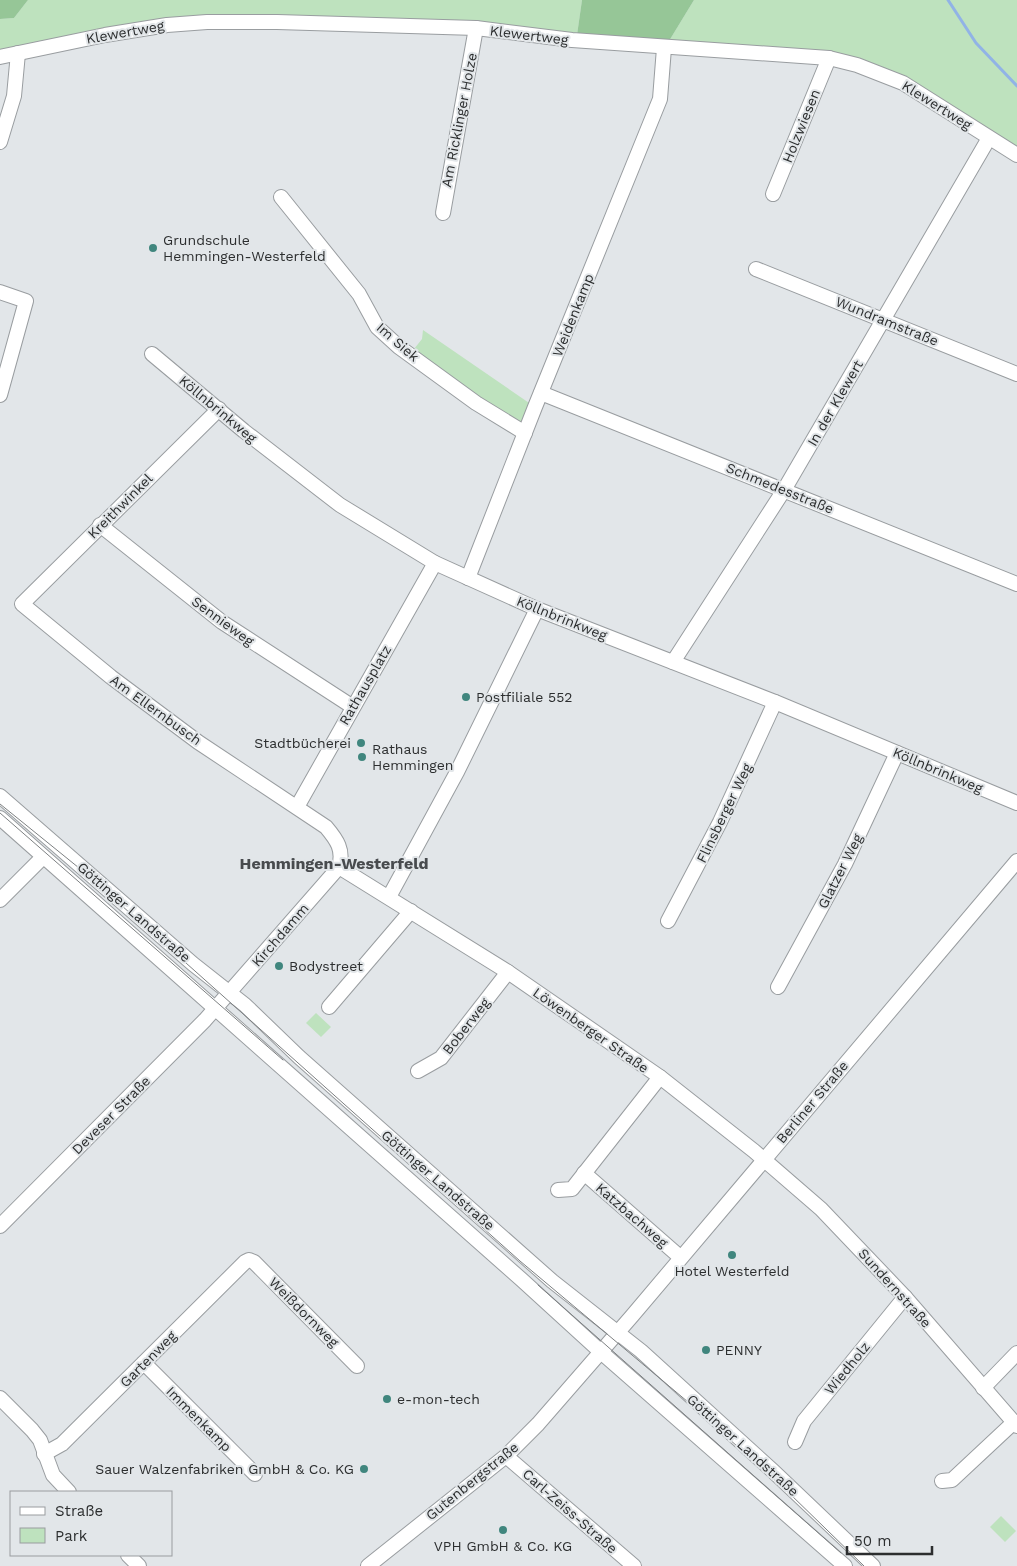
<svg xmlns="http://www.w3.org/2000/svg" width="1017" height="1566" viewBox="0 0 1017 1566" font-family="'Work Sans',sans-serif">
  <rect width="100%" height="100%" fill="#e2e6e9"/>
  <!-- green -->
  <g fill="#bee2be">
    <polygon points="28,0 582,0 577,35 274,17 0,54 0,19 14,18"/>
    <polygon points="694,0 1017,0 1017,147 895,72 858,58 828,51 669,41"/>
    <polygon points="423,330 535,407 525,433 410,354 422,339"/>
    <polygon points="316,1013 331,1027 321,1037 306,1023"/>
    <polygon points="1001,1516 1016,1531 1005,1542 990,1527"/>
  </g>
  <!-- forest -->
  <g fill="#96c697">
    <polygon points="0,0 28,0 14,18 0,19"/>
    <polygon points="582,0 694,0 669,41 577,35"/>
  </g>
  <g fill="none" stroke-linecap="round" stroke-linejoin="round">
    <!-- stream -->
    <polyline stroke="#91b3e6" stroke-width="3" points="948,0 976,43 1017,86"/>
    <!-- minor casing -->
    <g stroke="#999da0" stroke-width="16">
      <g id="minor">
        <polyline points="0,57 105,35 167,25 207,22 277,22 476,28 572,40 829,58 857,65 903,83 1017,155"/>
        <polyline points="0,142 14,96 18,53"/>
        <polyline points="773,194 829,58"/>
        <polyline points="281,197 359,294 377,327 399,347 476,403 525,433"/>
        <polyline points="443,213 476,28"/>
        <polyline points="756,269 1017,374"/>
        <polyline points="0,292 26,301 0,395"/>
        <polyline points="152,354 244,431 340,505 435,563 537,609 775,702 1017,803"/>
        <polyline points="541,393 1017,584"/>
        <polyline points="100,525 222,622 353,707"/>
        <polyline points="468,578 535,407 660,99 664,48"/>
        <polyline points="673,662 784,490 989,138"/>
        <polyline points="0,796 193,964 245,1005 299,1057 552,1281 641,1351 773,1471 873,1566"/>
        <polyline points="297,807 435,563"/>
        <polyline points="0,818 522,1280 601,1352 845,1566"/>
        <polyline points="339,867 508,972 660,1077 754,1151 821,1209 905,1297 1017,1426"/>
        <polyline points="389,897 457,772 537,609"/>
        <polyline points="0,900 43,857"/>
        <polyline points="668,921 720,822 775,702"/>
        <polyline points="778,987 845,864 897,753"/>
        <polyline points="329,1007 411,911"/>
        <polyline points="418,1071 441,1058 508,972"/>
        <polyline points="584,1173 680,1257"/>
        <polyline points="558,1190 572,1189 660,1077"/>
        <path d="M0,1226L205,1020L339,867C344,850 337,840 326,827L198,742L111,677L22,604L219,409"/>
        <polyline points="144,1363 255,1474"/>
        <polyline points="983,1388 1017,1353"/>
        <polyline points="0,1398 32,1430 40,1440 53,1475 69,1492"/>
        <polyline points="795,1442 804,1421 905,1297"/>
        <polyline points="44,1454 62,1444 245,1262 249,1260 254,1262 357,1366"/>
        <polyline points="506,1456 634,1566"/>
        <polyline points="942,1481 952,1480 1013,1423"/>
        <polyline points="128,1555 139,1566"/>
        <polyline points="368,1566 506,1456 538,1424 632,1316 1017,861"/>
      </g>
    </g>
    <!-- minor -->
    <use href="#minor" stroke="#fff" stroke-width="14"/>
    <!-- tram -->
    <g stroke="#7d8082" stroke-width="1">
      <polyline points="0,804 84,872 520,1261 688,1402 788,1492 864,1566"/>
      <polyline points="0,813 283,1060"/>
      <polyline points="538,1285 841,1553"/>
    </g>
  </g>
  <!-- markers -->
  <g fill="#40867e" stroke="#e2e6e9" stroke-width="2">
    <circle cx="153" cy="248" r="5"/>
    <circle cx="466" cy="697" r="5"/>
    <circle cx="361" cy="743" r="5"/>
    <circle cx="362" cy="757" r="5"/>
    <circle cx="279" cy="966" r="5"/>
    <circle cx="732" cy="1255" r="5"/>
    <circle cx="706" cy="1350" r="5"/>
    <circle cx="387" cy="1399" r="5"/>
    <circle cx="364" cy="1469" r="5"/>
    <circle cx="503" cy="1530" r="5"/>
  </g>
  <g text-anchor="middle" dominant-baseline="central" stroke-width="4" stroke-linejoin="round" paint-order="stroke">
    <!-- street labels -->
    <g font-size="14" fill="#2c2e2f" stroke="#e2e6e9">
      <text transform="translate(125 32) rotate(-10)">Klewertweg</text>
      <text transform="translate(529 35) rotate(7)">Klewertweg</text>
      <text transform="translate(937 105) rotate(32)">Klewertweg</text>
      <text transform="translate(459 120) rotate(-79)">Am Ricklinger Holze</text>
      <text transform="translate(801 126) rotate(-68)">Holzwiesen</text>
      <text transform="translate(573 315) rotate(-68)">Weidenkamp</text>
      <text transform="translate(887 321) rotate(22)">Wundramstraße</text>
      <text transform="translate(398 342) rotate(41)">Im Siek</text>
      <text transform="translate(835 403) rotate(-60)">In der Klewert</text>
      <text transform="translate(218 409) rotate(40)">Köllnbrinkweg</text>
      <text transform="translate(780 488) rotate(22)">Schmedesstraße</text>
      <text transform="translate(120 506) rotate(-45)">Kreithwinkel</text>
      <text transform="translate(562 618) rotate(22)">Köllnbrinkweg</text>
      <text transform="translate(223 621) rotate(36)">Sennieweg</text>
      <text transform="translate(365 685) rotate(-60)">Rathausplatz</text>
      <text transform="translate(156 710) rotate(36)">Am Ellernbusch</text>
      <text transform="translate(938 770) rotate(23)">Köllnbrinkweg</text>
      <text transform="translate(724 813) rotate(-64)">Flinsberger Weg</text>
      <text transform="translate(840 871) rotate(-63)">Glatzer Weg</text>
      <text transform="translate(134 912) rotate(41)">Göttinger Landstraße</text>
      <text transform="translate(280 935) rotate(-49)">Kirchdamm</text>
      <text transform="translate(466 1026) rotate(-52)">Boberweg</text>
      <text transform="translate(591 1030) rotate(35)">Löwenberger Straße</text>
      <text transform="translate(812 1102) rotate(-50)">Berliner Straße</text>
      <text transform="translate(111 1115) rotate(-45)">Deveser Straße</text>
      <text transform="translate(438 1180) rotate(41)">Göttinger Landstraße</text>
      <text transform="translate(632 1215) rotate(41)">Katzbachweg</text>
      <text transform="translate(895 1288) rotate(48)">Sundernstraße</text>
      <text transform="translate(304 1312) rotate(45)">Weißdornweg</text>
      <text transform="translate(148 1359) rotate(-45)">Gartenweg</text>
      <text transform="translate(847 1368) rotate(-51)">Wiedholz</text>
      <text transform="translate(199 1419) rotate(45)">Immenkamp</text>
      <text transform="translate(743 1445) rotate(42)">Göttinger Landstraße</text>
      <text transform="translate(472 1481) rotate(-39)">Gutenbergstraße</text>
      <text transform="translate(570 1511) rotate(41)">Carl-Zeiss-Straße</text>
    </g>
    <!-- poi labels -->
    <g font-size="14" fill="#2c2e2f" stroke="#e2e6e9" text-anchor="start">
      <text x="163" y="240">Grundschule<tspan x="163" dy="16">Hemmingen-Westerfeld</tspan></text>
      <text x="476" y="697">Postfiliale 552</text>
      <text x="351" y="743" text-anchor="end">Stadtbücherei</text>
      <text x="372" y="749">Rathaus<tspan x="372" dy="16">Hemmingen</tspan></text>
      <text x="289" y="966">Bodystreet</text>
      <text x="732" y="1271" text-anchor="middle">Hotel Westerfeld</text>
      <text x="716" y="1350">PENNY</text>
      <text x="397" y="1399">e-mon-tech</text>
      <text x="354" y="1469" text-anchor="end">Sauer Walzenfabriken GmbH &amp; Co. KG</text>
      <text x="503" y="1546" text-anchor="middle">VPH GmbH &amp; Co. KG</text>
    </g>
    <!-- quarter labels -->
    <g font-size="16" font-weight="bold" fill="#484b4e" stroke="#e2e6e9">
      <text x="334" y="863">Hemmingen-Westerfeld</text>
    </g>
  </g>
  <!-- legend -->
  <rect x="10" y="1491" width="162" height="65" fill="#e2e6e9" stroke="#999c9f"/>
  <rect x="20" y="1507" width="25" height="8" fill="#ffffff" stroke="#999c9f"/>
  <text x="55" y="1516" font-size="15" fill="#2c2e2f">Straße</text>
  <rect x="20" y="1528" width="25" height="15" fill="#bee2be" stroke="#999c9f"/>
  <text x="55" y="1541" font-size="15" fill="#2c2e2f">Park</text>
  <!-- scale -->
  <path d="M847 1546v8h85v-8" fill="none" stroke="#2c2e2f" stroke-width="2.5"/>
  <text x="854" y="1546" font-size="15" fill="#2c2e2f" stroke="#e2e6e9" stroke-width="4" paint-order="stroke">50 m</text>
</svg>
